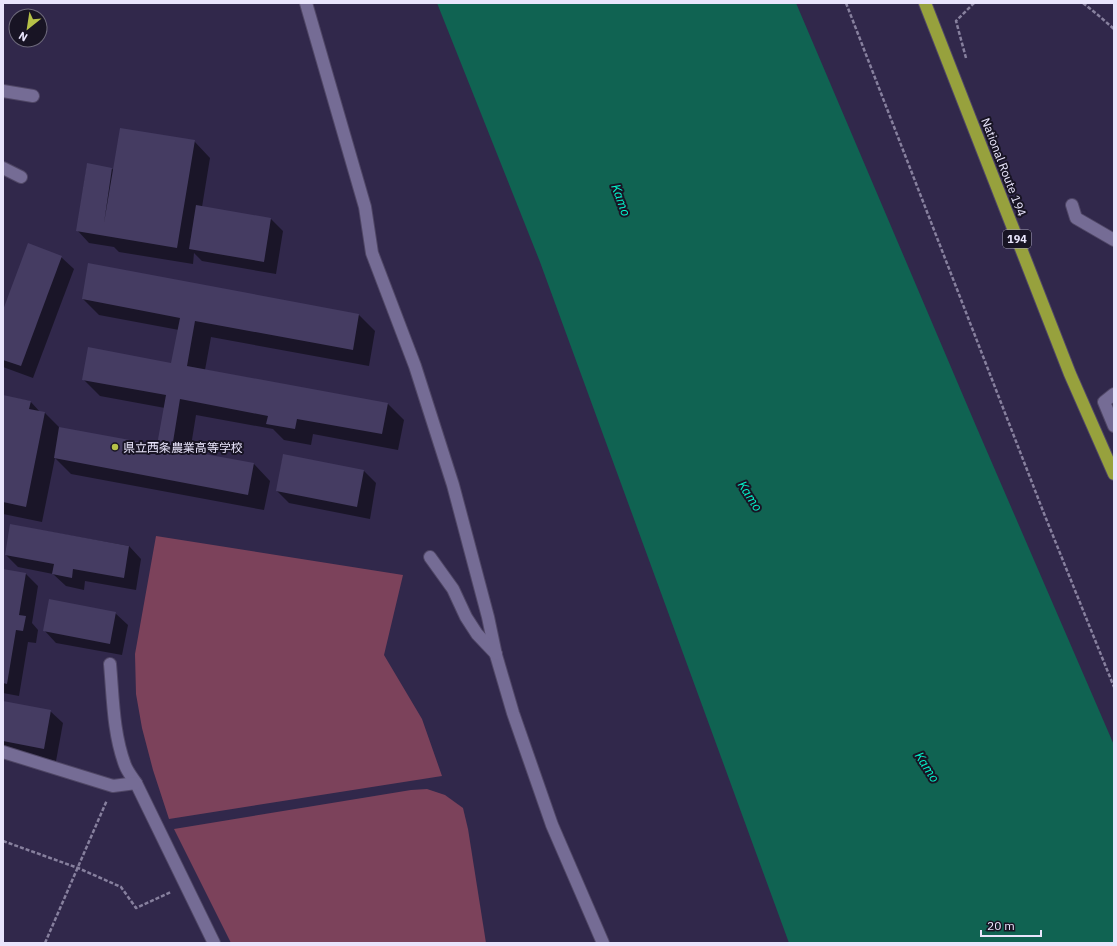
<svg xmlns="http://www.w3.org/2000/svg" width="1117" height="946" viewBox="0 0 1117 946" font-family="'IBM Plex Sans','Noto Sans JP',sans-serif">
  <rect width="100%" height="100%" fill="#31284b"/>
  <!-- green -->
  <g fill="#7c425b">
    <polygon points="156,536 403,575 384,655 422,719 442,776 169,819 153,770 142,728 136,694 135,654"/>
    <polygon points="427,789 445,795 463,808 468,829 486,943 231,943 174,829 411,790"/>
  </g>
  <!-- water -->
  <polygon fill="#106352" points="437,3 796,3 976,426 1114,745 1114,943 789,943 540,262"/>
  <!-- shadow -->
  <g fill="#0007">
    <polygon points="194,141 210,158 202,207 271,219 283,231 276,274 202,261 194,253 193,264 119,252 114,247 89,243 77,230 87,165 112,169 114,170"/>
    <polygon points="61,257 74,269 33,378 3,367 3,313"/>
    <polygon points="89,265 359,315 375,331 369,366 211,337 205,370 388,404 404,420 398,450 313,434 311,445 284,440 273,429 196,415 190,452 254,464 270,481 264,510 71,474 55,458 42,522 3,514 3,396 30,401 41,413 45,413 60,428 158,446 165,408 100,396 84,380 172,364 179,330 99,315 83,299"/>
    <polygon points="283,456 364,471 376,483 370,519 289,503 277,491"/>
    <polygon points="11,525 129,546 141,559 136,590 85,581 84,590 66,586 53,574 18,567 6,555"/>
    <polygon points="3,570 26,574 38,586 32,623 38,630 36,643 28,642 19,696 3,693"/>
    <polygon points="115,613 128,625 122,655 56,643 44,630"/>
    <polygon points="3,702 50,711 63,723 56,761 3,751"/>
  </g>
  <!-- building -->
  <g fill="#453c62">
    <polygon points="120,128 195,140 177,248 76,231 87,163 112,168 104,223"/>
    <polygon points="196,205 271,218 264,262 189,249"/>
    <polygon points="28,243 62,256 21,366 3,360 3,310"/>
    <polygon points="88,263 359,314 353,350 195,321 187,366 388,403 382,434 297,419 295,429 266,424 268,416 180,399 172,448 254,463 248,495 54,458 59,427 157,445 166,395 82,380 88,347 171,363 180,318 82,299"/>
    <polygon points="3,395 31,401 29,409 45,412 26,507 3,502"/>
    <polygon points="283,454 364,470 357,507 276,491"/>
    <polygon points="10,524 129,546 124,578 73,569 72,578 52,574 54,564 5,555"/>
    <polygon points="3,569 26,573 19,615 26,616 23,631 16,630 7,684 3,683"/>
    <polygon points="49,599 116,612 110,644 43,631"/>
    <polygon points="3,701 51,710 44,749 3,741"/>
  </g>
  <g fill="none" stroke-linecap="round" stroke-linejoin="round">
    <!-- minor casing -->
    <g stroke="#504766" stroke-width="14">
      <g id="minor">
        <polyline points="306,3 365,207 372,253 415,366 453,485 488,617 496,655 513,713 552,825 603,943"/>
        <polyline points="3,91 33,96"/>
        <polyline points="3,168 21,177"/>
        <polyline points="1072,205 1076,218 1114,240"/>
        <polyline points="1114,394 1104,402 1114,426"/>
        <polyline points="430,557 453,589 466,617 477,634 496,654"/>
        <path d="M110,664C113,697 113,733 125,765C127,771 132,777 136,783L214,943"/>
        <polyline points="3,752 113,786 136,783"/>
      </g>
    </g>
    <!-- highway casing -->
    <g stroke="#504766" stroke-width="14">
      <polyline id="highway" points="925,3 1070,374 1114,474"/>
    </g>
    <!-- path -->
    <g stroke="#87809e" stroke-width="2.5" stroke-dasharray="4 2" stroke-linecap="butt">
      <polyline points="846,3 1043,511 1114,687"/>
      <polyline points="1083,3 1098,15 1114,29"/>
      <polyline points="966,58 956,21 974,3"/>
      <polyline points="3,841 78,868 121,887 136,908 171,892"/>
      <polyline points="45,943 107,800"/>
    </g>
    <!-- minor -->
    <use href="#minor" stroke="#756c95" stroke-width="12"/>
    <!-- highway -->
    <use href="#highway" stroke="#97a13d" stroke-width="12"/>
  </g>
  <!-- markers -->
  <circle fill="#b6c148" stroke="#181424" stroke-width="1.5" cx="115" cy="447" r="4"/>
  <g text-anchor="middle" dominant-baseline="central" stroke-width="4" stroke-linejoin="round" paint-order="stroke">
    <!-- shield labels -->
    <rect fill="#181424" stroke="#aaa6bb" stroke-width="1" x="1003" y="230" width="28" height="18" rx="3"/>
    <g font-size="11" font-weight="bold" fill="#e9e5fc">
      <text x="1017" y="239">194</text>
    </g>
    <!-- street labels -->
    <g font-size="12" fill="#e9e5fc" stroke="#181424">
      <text transform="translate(1004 167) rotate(69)">National Route 194</text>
    </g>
    <!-- poi labels -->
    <g font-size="12" fill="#e9e5fc" stroke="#181424" text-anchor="start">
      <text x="123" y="447">県立西条農業高等学校</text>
    </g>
    <!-- water labels -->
    <g font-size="13" font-style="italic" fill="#04f4ca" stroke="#181424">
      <text transform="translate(621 200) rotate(70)">Kamo</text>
      <text transform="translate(750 496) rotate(57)">Kamo</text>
      <text transform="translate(927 767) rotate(57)">Kamo</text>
    </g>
  </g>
  <!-- border -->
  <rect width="1117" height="946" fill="none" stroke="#e9e5fc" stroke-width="8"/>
  <!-- north arrow -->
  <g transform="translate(28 28) rotate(210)"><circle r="19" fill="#181424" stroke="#6c687a"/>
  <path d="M0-3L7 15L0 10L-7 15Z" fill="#b6c148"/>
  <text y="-6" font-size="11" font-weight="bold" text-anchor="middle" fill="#e9e5fc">N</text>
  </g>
  <!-- scale -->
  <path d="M981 930v6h60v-6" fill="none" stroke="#e9e5fc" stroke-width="2"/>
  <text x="987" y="930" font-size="12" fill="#e9e5fc" stroke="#181424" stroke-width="3" paint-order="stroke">20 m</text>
</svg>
